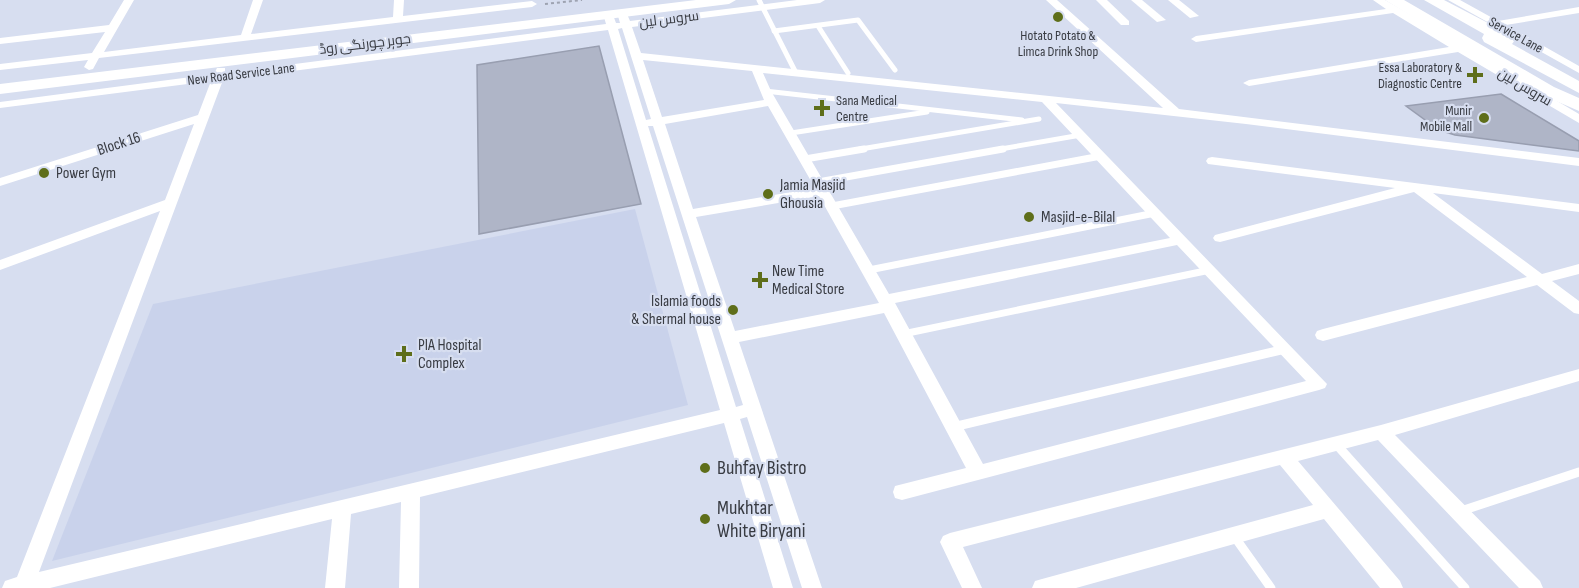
<svg xmlns="http://www.w3.org/2000/svg" width="1579" height="588" viewBox="0 0 1579 588" font-family="'Sofia Sans Condensed',Cairo,sans-serif">
  <rect width="100%" height="100%" fill="#d7def0"/>
  <!-- built -->
  <polygon fill="#c9d2eb" points="635,209 688,405 52,561 153,304"/>
  <!-- building -->
  <g fill="#afb5c7" stroke="#989eb0" stroke-width="1.5">
    <polygon points="599,46 641,204 479,234 477,65"/>
    <polygon points="1501,94 1579,141 1579,151 1455,135 1439,130 1406,106"/>
  </g>
  <g fill="none" stroke-linecap="round" stroke-linejoin="round">
    <!-- path -->
    <polyline stroke="#9ea3b1" stroke-width="2" stroke-dasharray="3 3" stroke-linecap="butt" points="545,4 582,0"/>
    <!-- service-far2 -->
    <g stroke="#fff" stroke-width="5">
      <polyline points="759,0 796,73"/>
      <polyline points="818,26 848,73"/>
      <polyline points="774,31 858,20 895,70"/>
      <polyline points="765,91 1022,120"/>
      <polyline points="791,133 927,112"/>
      <polyline points="855,150 1039,119"/>
      <polyline points="995,150 1081,135"/>
    </g>
    <!-- service-far1 -->
    <g stroke="#fff" stroke-width="7">
      <polyline points="805,159 864,149"/>
      <polyline points="818,182 1003,149"/>
      <polyline points="832,206 1101,156"/>
      <polyline points="869,270 1155,213"/>
      <polyline points="903,334 1210,270"/>
    </g>
    <!-- service -->
    <g stroke="#fff" stroke-width="9">
      <polyline points="953,427 1285,349"/>
      <polyline points="1336,444 1465,588"/>
      <polyline points="1461,511 1579,472"/>
      <polyline points="1234,536 1271,588"/>
    </g>
    <!-- minor -->
    <g fill="#fff" fill-rule="evenodd">
      <polygon points="124,0 134,0 104,52 241,35 253,0 263,0 251,34 393,17 394,0 404,0 403,16 532,1 537,4 532,7 99,58 93,69 89,70 84,67 88,60 0,70 0,64 92,53 105,32 0,44 0,38 109,25"/>
      <path d="M797,0H825L820,3L632,27L641,53L1163,108L1046,0H1057L1179,109L1579,158V166L1246,124L1056,103L1327,384L1325,388L1319,390L902,500L895,498L893,492L895,486L966,468L884,313L739,342L822,588H802L747,417L740,419L793,588H773L724,423L420,497L419,588H399L401,502L351,514L345,588H325L332,519L50,588H2L5,581L17,577L160,211L0,270V260L165,200L194,124L0,186V178L198,115L211,81L0,108V102L214,74L217,68H225V73L606,24L604,17L609,14L613,15L616,23H620L618,16L623,13L627,14L630,21ZM622,28L651,119L646,120L618,29ZM608,30L720,410L39,572L223,80ZM643,60L752,71L764,100L662,117ZM763,73L1042,102L1170,238L889,294L771,91ZM768,106L815,188L693,209L665,124ZM648,126H653L743,405L736,407ZM819,196L879,303L735,331L696,217ZM1177,245L1306,381L983,464L895,303Z"/>
      <polygon points="1096,0 1107,0 1129,21 1129,25 1121,25"/>
      <polygon points="1131,0 1142,0 1166,20 1157,22"/>
      <polygon points="1168,0 1179,0 1199,16 1190,18"/>
      <polygon points="1373,0 1385,0 1399,8 1579,114 1579,123 1458,52 1249,86 1243,83 1249,80 1449,47 1393,13 1196,42 1191,39 1196,36 1386,9"/>
      <polygon points="1448,0 1460,0 1498,21 1579,7 1579,13 1506,25 1579,66 1579,73"/>
      <polygon points="1212,157 1579,204 1579,212 1433,193 1542,274 1579,264 1579,274 1552,281 1579,301 1579,314 1574,313 1537,285 1323,341 1317,339 1315,335 1317,331 1323,329 1527,277 1414,192 1220,242 1215,241 1213,238 1215,235 1395,188 1208,164 1206,161 1208,158"/>
      <polygon points="1579,369 1579,381 1395,435 1540,581 1543,588 1519,588 1378,440 1298,461 1400,581 1403,588 1380,588 1324,519 1076,588 1032,588 1035,581 1042,579 1313,505 1280,465 963,547 982,588 962,588 940,542 943,536 950,533 1381,425"/>
    </g>
    <!-- secondary -->
    <polygon fill="#fff" fill-rule="evenodd" points="696,0 736,0 729,4 0,94 0,84"/>
    <!-- primary -->
    <g fill="#fff" fill-rule="evenodd">
      <polygon points="1385,0 1404,0 1554,87 1579,98 1579,111 1542,95"/>
      <polygon points="1424,0 1444,0 1513,36 1515,40 1512,44 1579,81 1579,93 1484,42 1482,38 1484,34"/>
    </g>
  </g>
  <!-- markers -->
  <g fill="#5e6e1a" stroke="#d7def0" stroke-width="2">
    <circle cx="1058" cy="17" r="6"/>
    <path d="M1472 66h6v6h6v6h-6v6h-6v-6h-6v-6h6z"/>
    <path d="M819 99h6v6h6v6h-6v6h-6v-6h-6v-6h6z"/>
    <circle cx="1484" cy="118" r="6"/>
    <circle cx="44" cy="173" r="6"/>
    <circle cx="768" cy="194" r="6"/>
    <circle cx="1029" cy="217" r="6"/>
    <path d="M757 271h6v6h6v6h-6v6h-6v-6h-6v-6h6z"/>
    <circle cx="733" cy="310" r="6"/>
    <path d="M401 345h6v6h6v6h-6v6h-6v-6h-6v-6h6z"/>
    <circle cx="705" cy="468" r="6"/>
    <circle cx="705" cy="519" r="6"/>
  </g>
  <g text-anchor="middle" dominant-baseline="central" stroke-width="4.5" stroke-linejoin="round" paint-order="stroke">
    <!-- far-street labels -->
    <g font-size="14" fill="#383b42" stroke="#d7def0">
      <text transform="translate(669 19) rotate(-7)">سروس لین</text>
      <text transform="translate(1516 35) rotate(29)">Service Lane</text>
      <text transform="translate(365 44) rotate(-7)">جوہر چورنگی روڈ</text>
      <text transform="translate(241 74) rotate(-7)">New Road Service Lane</text>
      <text transform="translate(1525 87) rotate(31)">سروس لین</text>
    </g>
    <!-- far-poi labels -->
    <g font-size="14" fill="#383b42" stroke="#d7def0" text-anchor="end">
      <text x="1058" y="35" text-anchor="middle">Hotato Potato &amp;<tspan x="1058" dy="16">Limca Drink Shop</tspan></text>
      <text x="1462" y="67">Essa Laboratory &amp;<tspan x="1462" dy="16">Diagnostic Centre</tspan></text>
      <text x="836" y="100" text-anchor="start">Sana Medical<tspan x="836" dy="16">Centre</tspan></text>
      <text x="1472" y="110">Munir<tspan x="1472" dy="16">Mobile Mall</tspan></text>
    </g>
    <!-- street labels -->
    <g font-size="16" fill="#383b42" stroke="#d7def0">
      <text transform="translate(119 144) rotate(-18)">Block 16</text>
    </g>
    <!-- poi labels -->
    <g font-size="16" fill="#383b42" stroke="#d7def0" text-anchor="start">
      <text x="56" y="173">Power Gym</text>
      <text x="780" y="185">Jamia Masjid<tspan x="780" dy="18">Ghousia</tspan></text>
      <text x="1041" y="217">Masjid-e-Bilal</text>
      <text x="772" y="271">New Time<tspan x="772" dy="18">Medical Store</tspan></text>
      <text x="721" y="301" text-anchor="end">Islamia foods<tspan x="721" dy="18">&amp; Shermal house</tspan></text>
      <text x="418" y="345">PIA Hospital<tspan x="418" dy="18">Complex</tspan></text>
    </g>
    <!-- near-poi labels -->
    <g font-size="20" fill="#383b42" stroke="#d7def0" text-anchor="start">
      <text x="717" y="468">Buhfay Bistro</text>
      <text x="717" y="508">Mukhtar<tspan x="717" dy="23">White Biryani</tspan></text>
    </g>
  </g>
</svg>
